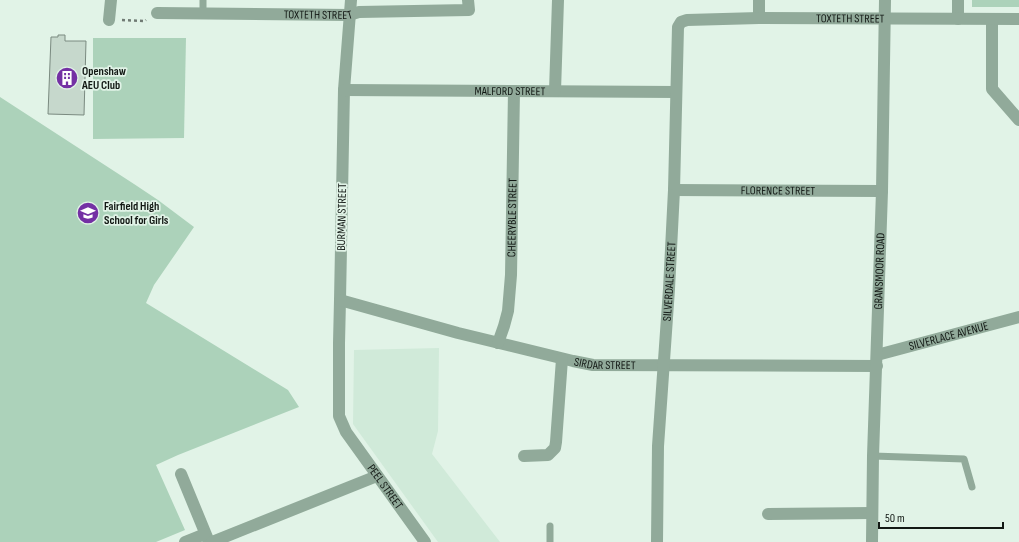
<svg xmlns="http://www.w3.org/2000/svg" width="1019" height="542" viewBox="0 0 1019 542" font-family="'Sofia Sans Condensed',sans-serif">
  <rect width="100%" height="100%" fill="#e1f3e7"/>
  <!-- built -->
  <polygon fill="#d0ead9" points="439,348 438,431 432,454 500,542 438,542 353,424 354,350"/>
  <!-- green -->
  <g fill="#acd2ba">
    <rect x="972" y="0" width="47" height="7"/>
    <polygon points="93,38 186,38 184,138 93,139"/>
    <polygon points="0,97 134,184 158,200 194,227 154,285 146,303 288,390 299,407 178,455 156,465 185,530 156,542 0,542"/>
  </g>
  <!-- building -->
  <polygon fill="#c6d8cc" stroke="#7a8a80" points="58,35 65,35 65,41 86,41 84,115 48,114 51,37 58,37"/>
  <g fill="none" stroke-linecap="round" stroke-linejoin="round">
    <!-- path -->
    <polyline stroke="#707b74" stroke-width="2.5" stroke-dasharray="3 3" stroke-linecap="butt" points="122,20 145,21 146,20"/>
    <!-- service -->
    <g stroke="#91aa9a" stroke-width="7">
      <polyline points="203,13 203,0"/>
      <polyline points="873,456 964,459 972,487"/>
      <polyline points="550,542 550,526"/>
    </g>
    <!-- minor -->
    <g stroke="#91aa9a" stroke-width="12">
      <path id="s1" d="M351,0L344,90L340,300L339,343V416L346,432L425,542"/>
      <polyline points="958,0 958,19"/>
      <path id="s2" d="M157,13L349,15L359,12L469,10L468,0"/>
      <polyline points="759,18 759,0"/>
      <polyline points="992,19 992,89 1019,120"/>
      <polyline points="109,20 111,0"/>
      <path id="s3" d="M344,90L676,92"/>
      <polyline points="555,91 558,0"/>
      <path id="s4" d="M674,190L882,191"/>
      <path id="s5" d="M340,300L458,333L573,361L593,365L877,366"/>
      <path id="s6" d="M498,343L504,326L508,311L511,275L514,91"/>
      <path id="s7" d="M877,355L1019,317"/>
      <polyline points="524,456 548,455 555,448 556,442 562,359"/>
      <polyline points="181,474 209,542"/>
      <polyline points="768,514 872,513"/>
      <polyline points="185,542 205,534"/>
      <polyline points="212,542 377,476"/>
      <path id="s8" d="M657,542L658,446L669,289L674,190L678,27L681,22L687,20L759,18L1019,19"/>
      <path id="s9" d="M872,542L873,456L882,191L885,0"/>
    </g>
  </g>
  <!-- icons -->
  <defs>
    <g id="building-disc" transform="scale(1.15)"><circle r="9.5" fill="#7430a4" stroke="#e1f3e7"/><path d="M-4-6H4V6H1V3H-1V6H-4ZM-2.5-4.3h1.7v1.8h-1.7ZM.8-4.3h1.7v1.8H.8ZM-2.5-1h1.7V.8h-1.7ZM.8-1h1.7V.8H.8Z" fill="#fff"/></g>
    <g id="school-disc" transform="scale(1.15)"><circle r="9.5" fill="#7430a4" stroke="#e1f3e7"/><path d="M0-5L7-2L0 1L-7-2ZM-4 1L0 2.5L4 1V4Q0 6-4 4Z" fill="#fff"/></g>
  </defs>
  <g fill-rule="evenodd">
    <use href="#building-disc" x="67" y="78"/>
    <use href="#school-disc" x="88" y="213"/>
  </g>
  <g text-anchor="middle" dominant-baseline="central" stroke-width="3.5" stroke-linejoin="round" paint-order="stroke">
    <!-- street labels -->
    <g font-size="12" fill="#121814" stroke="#e1f3e7">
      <text stroke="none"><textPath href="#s2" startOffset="161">TOXTETH STREET</textPath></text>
      <text stroke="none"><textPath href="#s8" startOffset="691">TOXTETH STREET</textPath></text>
      <text stroke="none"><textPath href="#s3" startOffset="166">MALFORD STREET</textPath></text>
      <text stroke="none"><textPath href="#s4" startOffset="104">FLORENCE STREET</textPath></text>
      <text transform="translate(342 217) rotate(-89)">BURMAN STREET</text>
      <text stroke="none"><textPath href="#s6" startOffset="127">CHEERYBLE STREET</textPath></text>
      <text stroke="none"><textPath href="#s9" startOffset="271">GRANSMOOR ROAD</textPath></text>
      <text stroke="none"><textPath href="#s8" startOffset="261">SILVERDALE STREET</textPath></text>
      <text stroke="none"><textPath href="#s7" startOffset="74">SILVERLACE AVENUE</textPath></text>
      <text stroke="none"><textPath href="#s5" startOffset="273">SIRDAR STREET</textPath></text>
      <text stroke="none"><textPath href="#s1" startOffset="501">PEEL STREET</textPath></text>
    </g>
    <!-- poi labels -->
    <g font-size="12" font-weight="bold" fill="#121814" stroke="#e1f3e7" text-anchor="start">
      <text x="82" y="71">Openshaw<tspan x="82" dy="14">AEU Club</tspan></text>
      <text x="104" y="206">Fairfield High<tspan x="104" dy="14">School for Girls</tspan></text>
    </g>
  </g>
  <!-- scale -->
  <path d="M879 522v6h124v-6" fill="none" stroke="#121814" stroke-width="2"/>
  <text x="885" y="522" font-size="12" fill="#121814" stroke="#e1f3e7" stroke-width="3" paint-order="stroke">50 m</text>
</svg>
